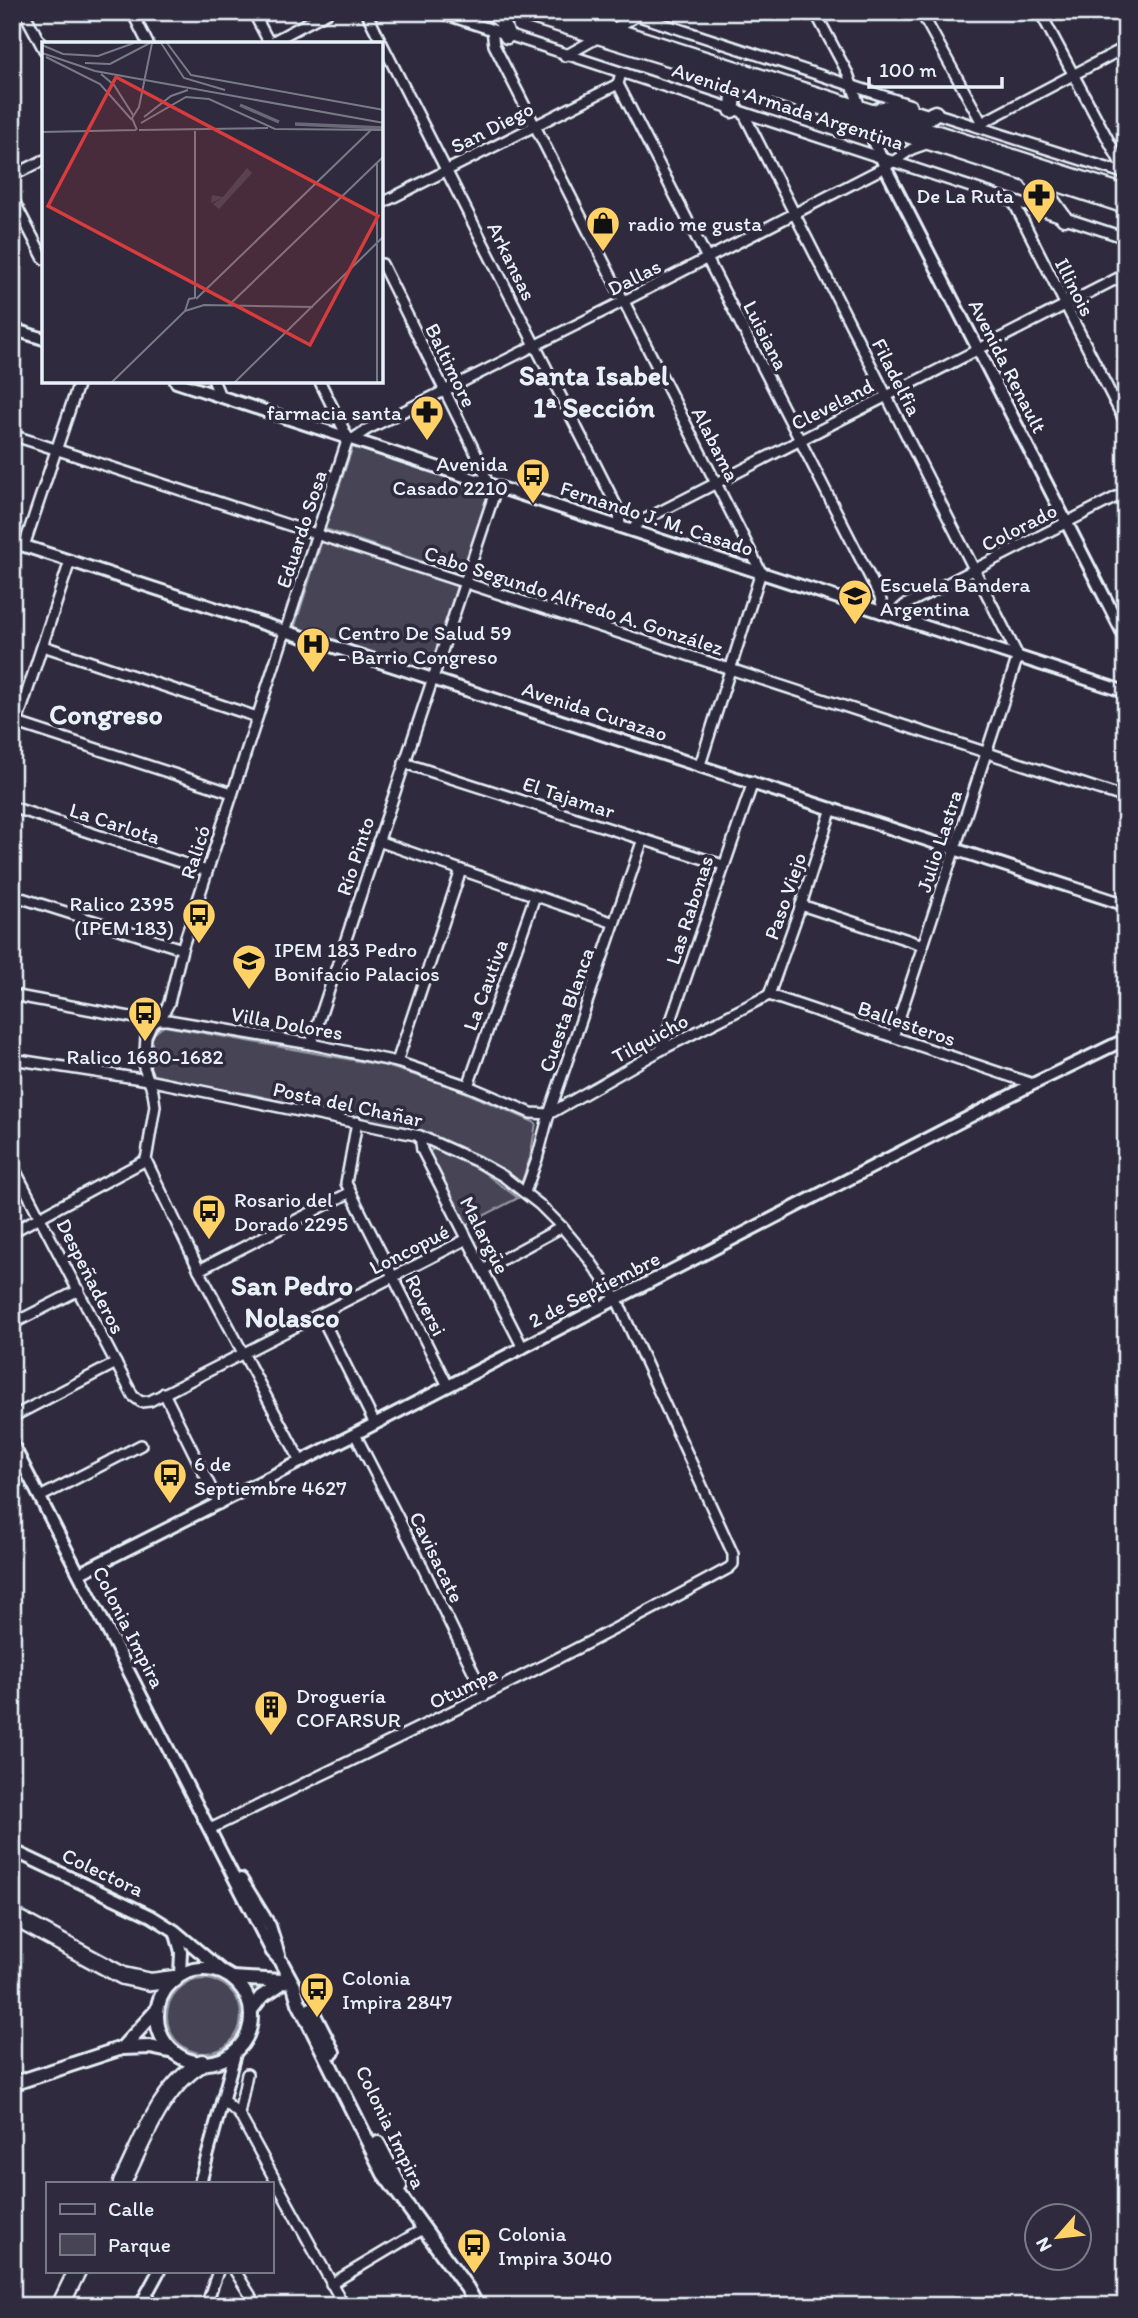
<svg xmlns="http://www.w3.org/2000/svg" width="1138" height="2318" viewBox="0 0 1138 2318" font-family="Itim,sans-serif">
  <rect width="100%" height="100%" fill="#2f2a3d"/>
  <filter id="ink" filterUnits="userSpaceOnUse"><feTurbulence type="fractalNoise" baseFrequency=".0143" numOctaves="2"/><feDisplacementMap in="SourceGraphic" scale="14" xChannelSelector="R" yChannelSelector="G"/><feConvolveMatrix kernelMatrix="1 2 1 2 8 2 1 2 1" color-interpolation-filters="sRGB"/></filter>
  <g filter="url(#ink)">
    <!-- green -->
    <g fill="#464455" stroke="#979aa6" stroke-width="2">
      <polygon points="354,443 490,489 462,575 325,529"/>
      <polygon points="322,541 457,586 429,674 294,629"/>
      <polygon points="164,1026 386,1066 455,1088 536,1123 530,1158 521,1184 479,1157 416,1133 250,1094 148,1078 152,1035"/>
      <polygon points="434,1148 475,1166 518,1198 464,1226 428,1153"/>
      <circle cx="204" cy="2016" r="37"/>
    </g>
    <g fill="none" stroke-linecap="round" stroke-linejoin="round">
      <!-- minor casing -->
      <g stroke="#e8f1f8" stroke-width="14">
        <g id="minor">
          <polyline points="24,12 44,50"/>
          <polyline points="132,12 148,44"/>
          <polyline points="253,12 270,44"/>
          <polyline points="366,12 619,511 620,526"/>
          <polyline points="438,12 1126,238"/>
          <polyline points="627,12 911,105"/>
          <polyline points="815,12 848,74 860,107"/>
          <polyline points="921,12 982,123"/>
          <polyline points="1040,12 1120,162 1122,173"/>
          <polyline points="492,30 494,45 761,572 700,765"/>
          <polyline points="268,44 328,12"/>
          <polyline points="565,56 640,14"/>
          <polyline points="621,73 618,84 880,597 884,612"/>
          <polyline points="931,112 1126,174"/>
          <polyline points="744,114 1018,656 893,1037"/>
          <polyline points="976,126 1126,47"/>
          <polyline points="12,176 44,160"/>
          <polyline points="12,197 44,259"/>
          <polyline points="1013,201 1126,424"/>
          <polyline points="382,203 618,84"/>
          <polyline points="382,264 483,468 487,483"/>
          <polyline points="214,382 220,396"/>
          <polyline points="12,435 1126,798"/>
          <polyline points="353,439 366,430 624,301 885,167 912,149 929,143"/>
          <polyline points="632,530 638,523 1126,274"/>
          <polyline points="24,546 79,382"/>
          <polyline points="894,615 905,605 1126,492"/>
          <polyline points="43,646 257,717"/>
          <polyline points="17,723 232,793"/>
          <polyline points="12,738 70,561"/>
          <polyline points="404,763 723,865"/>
          <polyline points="12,807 207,871"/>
          <polyline points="378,841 614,923"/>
          <polyline points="12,895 182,949"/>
          <polyline points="801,905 923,945"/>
          <polyline points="12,995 146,1020 168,1020 311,1044 397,1062 468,1086 531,1113 549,1114"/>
          <polyline points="769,995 1033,1084"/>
          <polyline points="769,995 801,905 832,808"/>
          <polyline points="311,1044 497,486"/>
          <polyline points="661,1050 753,782"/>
          <path d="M12,1059L148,1080L420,1136L478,1162L503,1176L540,1205L562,1227L588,1258L617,1300L733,1554V1564L729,1568C559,1661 384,1745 210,1829"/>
          <polyline points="397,1062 461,870"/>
          <polyline points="468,1086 535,896"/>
          <polyline points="549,1114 661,1050 769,995"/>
          <polyline points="357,1122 346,1183 448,1386"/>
          <polyline points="420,1136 422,1150 523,1348"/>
          <polyline points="12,1164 133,1396 141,1402 150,1401 467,1239"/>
          <polyline points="525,1192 537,1159 549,1114 643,839"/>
          <polyline points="12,1232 146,1160"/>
          <polyline points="199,1270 349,1193"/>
          <polyline points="483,1270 562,1227"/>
          <polyline points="320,1314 375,1424"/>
          <polyline points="12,1324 79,1290"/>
          <polyline points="164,1393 219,1504"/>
          <polyline points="12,1417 116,1363"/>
          <polyline points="355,1434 412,1545 485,1696"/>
          <polyline points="301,1462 199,1270 146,1160 155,1106 153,1092 144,1068 146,1037 151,1026 162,1016 169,1003 182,949 348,438 320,382"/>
          <polyline points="40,1497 141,1445"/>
          <polyline points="223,2100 239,2114 344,2306"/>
          <polyline points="239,2114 247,2074"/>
          <polyline points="235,2271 257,2306"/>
          <polyline points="331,2284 423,2229"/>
          <polyline points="206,2306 218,2271"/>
        </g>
      </g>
      <!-- tertiary casing -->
      <g stroke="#e8f1f8" stroke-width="16">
        <g id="tertiary">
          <polyline points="865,120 885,167 1126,639"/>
          <polyline points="12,329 44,339"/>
          <polyline points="176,382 1126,692"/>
          <polyline points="12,542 1126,905"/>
          <polyline points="12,1443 272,1952 281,1962"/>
          <polyline points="80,1573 355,1434 1033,1084 1126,1039"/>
          <polyline points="12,1850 151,1916 175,1931 226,1974"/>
          <polyline points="241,1879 270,1926 279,1955"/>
          <polyline points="176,1934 181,1952 180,1975"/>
          <polyline points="200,2183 236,2050"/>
          <polyline points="140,2306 159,2271"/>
        </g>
      </g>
      <!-- secondary casing -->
      <g stroke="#e8f1f8" stroke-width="18">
        <g id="secondary">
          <polyline points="281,1962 294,1986 299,2003 384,2174 467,2288 477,2306"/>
          <circle cx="204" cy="2016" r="47"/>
          <polyline points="232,1978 282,1981"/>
          <polyline points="311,2009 333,2052"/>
          <polyline points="251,2010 261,1997 289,1978"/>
          <polyline points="122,2048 157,2010"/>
          <polyline points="12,2084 122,2048 150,2047 174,2052"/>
          <polyline points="378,2143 400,2186"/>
        </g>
      </g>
      <!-- primary casing -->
      <g stroke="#e8f1f8" stroke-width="19">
        <g id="primary">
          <polyline points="491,12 502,21 507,36"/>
          <polyline points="519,12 676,60 1126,206"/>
          <polyline points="557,12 1126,193"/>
          <path d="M713,81C731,88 737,89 732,110"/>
          <path d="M877,111C894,103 912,113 929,117L935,113"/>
          <polyline points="1032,179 1044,190 1064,218"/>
        </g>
      </g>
      <!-- motorway casing -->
      <g stroke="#e8f1f8" stroke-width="21">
        <g id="motorway">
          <polyline points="12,1916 123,1976 151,1982 174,1979"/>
          <path d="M122,2183C143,2141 160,2088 202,2063"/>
          <polyline points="60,2306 77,2271"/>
        </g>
      </g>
      <!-- minor -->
      <use href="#minor" stroke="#2f2a3d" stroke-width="9"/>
      <!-- tertiary -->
      <use href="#tertiary" stroke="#2f2a3d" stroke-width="10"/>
      <!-- secondary -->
      <use href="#secondary" stroke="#2f2a3d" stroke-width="12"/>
      <!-- primary -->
      <use href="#primary" stroke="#2f2a3d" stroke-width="14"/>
      <!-- motorway -->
      <use href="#motorway" stroke="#2f2a3d" stroke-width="16"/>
    </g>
  </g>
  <!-- icons -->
  <defs>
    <g id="pharmacy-pin" transform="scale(1.75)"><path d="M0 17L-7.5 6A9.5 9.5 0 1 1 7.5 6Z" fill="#ffd166" stroke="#2f2a3d"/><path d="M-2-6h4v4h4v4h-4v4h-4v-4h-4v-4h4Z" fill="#111"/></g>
    <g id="shop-pin" transform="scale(1.75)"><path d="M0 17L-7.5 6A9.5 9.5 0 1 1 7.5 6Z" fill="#ffd166" stroke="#2f2a3d"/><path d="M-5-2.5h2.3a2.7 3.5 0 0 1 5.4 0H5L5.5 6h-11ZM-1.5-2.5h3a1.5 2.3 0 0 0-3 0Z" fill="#111"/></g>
    <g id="bus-pin" transform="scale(1.75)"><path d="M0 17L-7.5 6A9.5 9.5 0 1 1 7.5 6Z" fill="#ffd166" stroke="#2f2a3d"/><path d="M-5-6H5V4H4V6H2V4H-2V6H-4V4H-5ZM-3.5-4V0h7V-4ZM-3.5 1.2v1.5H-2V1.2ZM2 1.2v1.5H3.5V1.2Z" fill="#111"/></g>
    <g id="school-pin" transform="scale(1.75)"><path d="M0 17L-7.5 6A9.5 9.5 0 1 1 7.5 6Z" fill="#ffd166" stroke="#2f2a3d"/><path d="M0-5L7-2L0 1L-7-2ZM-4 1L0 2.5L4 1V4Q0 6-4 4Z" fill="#111"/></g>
    <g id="hospital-pin" transform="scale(1.75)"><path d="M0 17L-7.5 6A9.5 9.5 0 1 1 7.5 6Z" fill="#ffd166" stroke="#2f2a3d"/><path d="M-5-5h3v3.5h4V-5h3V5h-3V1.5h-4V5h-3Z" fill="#111"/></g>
    <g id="building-pin" transform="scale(1.75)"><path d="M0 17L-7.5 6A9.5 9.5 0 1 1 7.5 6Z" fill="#ffd166" stroke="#2f2a3d"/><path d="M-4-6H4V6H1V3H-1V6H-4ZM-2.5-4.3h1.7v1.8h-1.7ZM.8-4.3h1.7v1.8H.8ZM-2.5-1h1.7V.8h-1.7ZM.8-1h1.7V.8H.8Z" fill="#111"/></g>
  </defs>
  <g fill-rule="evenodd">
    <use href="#pharmacy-pin" x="1039" y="195"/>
    <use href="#shop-pin" x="603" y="223"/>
    <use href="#pharmacy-pin" x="427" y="412"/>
    <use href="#bus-pin" x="533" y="475"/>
    <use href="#school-pin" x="855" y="596"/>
    <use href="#hospital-pin" x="313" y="644"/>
    <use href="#bus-pin" x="199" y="915"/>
    <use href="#school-pin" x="249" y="961"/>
    <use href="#bus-pin" x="145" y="1013"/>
    <use href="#bus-pin" x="209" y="1211"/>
    <use href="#bus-pin" x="170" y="1475"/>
    <use href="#building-pin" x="271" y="1707"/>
    <use href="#bus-pin" x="317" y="1989"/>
    <use href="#bus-pin" x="474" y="2245"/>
  </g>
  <g text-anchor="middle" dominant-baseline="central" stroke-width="7" stroke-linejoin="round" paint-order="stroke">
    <!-- street labels -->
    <g font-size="21" fill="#e8f1f8" stroke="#2f2a3d">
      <text transform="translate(788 106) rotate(18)">Avenida Armada Argentina</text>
      <text transform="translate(492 127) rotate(-27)">San Diego</text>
      <text transform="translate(512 261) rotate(64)">Arkansas</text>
      <text transform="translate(634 277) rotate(-27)">Dallas</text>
      <text transform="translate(1075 287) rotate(63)">Illinois</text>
      <text transform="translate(766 335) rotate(63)">Luisiana</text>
      <text transform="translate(451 365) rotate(64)">Baltimore</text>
      <text transform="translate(1008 366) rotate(63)">Avenida Renault</text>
      <text transform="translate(897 377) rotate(63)">Filadelfia</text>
      <text transform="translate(832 404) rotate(-27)">Cleveland</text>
      <text transform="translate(716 444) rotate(63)">Alabama</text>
      <text transform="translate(657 518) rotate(18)">Fernando J. M. Casado</text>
      <text transform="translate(1019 527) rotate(-27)">Colorado</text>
      <text transform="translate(301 529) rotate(-72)">Eduardo Sosa</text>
      <text transform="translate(574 600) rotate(18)">Cabo Segundo Alfredo A. González</text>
      <text transform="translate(595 711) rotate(18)">Avenida Curazao</text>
      <text transform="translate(569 797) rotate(18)">El Tajamar</text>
      <text transform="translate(115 823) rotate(18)">La Carlota</text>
      <text transform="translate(939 841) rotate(-72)">Julio Lastra</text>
      <text transform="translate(195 852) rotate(-72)">Ralicó</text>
      <text transform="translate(355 856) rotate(-72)">Río Pinto</text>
      <text transform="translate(785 896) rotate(-71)">Paso Viejo</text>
      <text transform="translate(689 910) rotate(-72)">Las Rabonas</text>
      <text transform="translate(485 985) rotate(-70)">La Cautiva</text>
      <text transform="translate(566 1010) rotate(-71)">Cuesta Blanca</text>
      <text transform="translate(287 1023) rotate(10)">Villa Dolores</text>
      <text transform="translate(907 1023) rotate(19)">Ballesteros</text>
      <text transform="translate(650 1038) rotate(-28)">Tilquicho</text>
      <text transform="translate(348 1104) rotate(12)">Posta del Chañar</text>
      <text transform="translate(485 1235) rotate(63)">Malargüe</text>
      <text transform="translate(409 1249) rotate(-27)">Loncopué</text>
      <text transform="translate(91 1276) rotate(63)">Despeñaderos</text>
      <text transform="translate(594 1289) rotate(-27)">2 de Septiembre</text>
      <text transform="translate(426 1305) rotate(63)">Roversi</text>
      <text transform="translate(437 1557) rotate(64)">Cavisacate</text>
      <text transform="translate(129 1627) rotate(63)">Colonia Impira</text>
      <text transform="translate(463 1687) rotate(-26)">Otumpa</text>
      <text transform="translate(103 1872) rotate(25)">Colectora</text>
      <text transform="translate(391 2127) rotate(64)">Colonia Impira</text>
    </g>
    <!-- poi labels -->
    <g font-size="21" fill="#e8f1f8" stroke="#2f2a3d" text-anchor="start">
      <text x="1014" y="195" text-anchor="end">De La Ruta</text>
      <text x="628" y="223">radio me gusta</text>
      <text x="402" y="412" text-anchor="end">farmacia santa</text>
      <text x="508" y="463" text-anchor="end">Avenida<tspan x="508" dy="24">Casado 2210</tspan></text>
      <text x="880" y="584">Escuela Bandera<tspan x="880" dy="24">Argentina</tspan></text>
      <text x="338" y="632">Centro De Salud 59<tspan x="338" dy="24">- Barrio Congreso</tspan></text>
      <text x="174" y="903" text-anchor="end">Ralico 2395<tspan x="174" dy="24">(IPEM 183)</tspan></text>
      <text x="274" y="949">IPEM 183 Pedro<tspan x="274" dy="24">Bonifacio Palacios</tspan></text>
      <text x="145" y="1056" text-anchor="middle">Ralico 1680-1682</text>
      <text x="234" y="1199">Rosario del<tspan x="234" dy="24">Dorado 2295</tspan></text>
      <text x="194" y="1463">6 de<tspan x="194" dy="24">Septiembre 4627</tspan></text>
      <text x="296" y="1695">Droguería<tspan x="296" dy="24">COFARSUR</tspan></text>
      <text x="342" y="1977">Colonia<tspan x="342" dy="24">Impira 2847</tspan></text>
      <text x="498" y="2233">Colonia<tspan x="498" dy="24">Impira 3040</tspan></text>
    </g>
    <!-- district labels -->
    <g font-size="28" font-weight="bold" fill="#e8f1f8" stroke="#2f2a3d">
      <text x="594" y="375">Santa Isabel<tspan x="594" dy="32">1ª Sección</tspan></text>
      <text x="106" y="714">Congreso</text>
      <text x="292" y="1285">San Pedro<tspan x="292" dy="32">Nolasco</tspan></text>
    </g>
  </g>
  <!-- overview -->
  <g transform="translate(42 42)">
    <rect width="341" height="341" fill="#2f2a3d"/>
    <path d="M205,126L210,131L177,167L171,162L180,156L169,161L170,153L181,155Z" fill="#464455"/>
    <path fill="none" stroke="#696978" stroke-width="3.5" d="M198,63L237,80M253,82L342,86"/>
    <path fill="none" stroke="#797a88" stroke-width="2" d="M119,1L142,36L183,48M125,1L149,33L342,68M0,3L21,12L56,14L92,1M0,11L53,29L342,81M4,15L58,42L90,78M43,21L68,22L108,1M59,32L72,43L91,73M102,75L129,54L146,48M99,81L144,55L167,57L233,87L342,88M95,88L90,76L97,65L110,1H120M97,88L226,86M0,90L94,88M335,121V200M153,256V89M154,257L329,88M187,263L342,114M143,269L162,263L271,265M69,341L143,269L147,257L153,256M192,341L342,194M335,341V202"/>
    <path fill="#d83c3d" fill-opacity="0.15" stroke="#d83c3d" stroke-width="3.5" d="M74,35L336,174L268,303L6,164Z"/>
    <rect width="341" height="341" fill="none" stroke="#e8f1f8" stroke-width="3.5"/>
  </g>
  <!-- margin -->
  <rect width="1138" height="2318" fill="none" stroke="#2f2a3d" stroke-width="42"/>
  <rect x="21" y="21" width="1096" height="2276" fill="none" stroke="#e8f1f8" stroke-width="2.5" filter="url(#ink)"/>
  <!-- legend -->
  <rect x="46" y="2182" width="228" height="91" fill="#2f2a3d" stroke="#797a88" stroke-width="2"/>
  <rect x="60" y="2204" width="35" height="10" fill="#2f2a3d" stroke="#797a88" stroke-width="2"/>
  <text x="108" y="2216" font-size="21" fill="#e8f1f8">Calle</text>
  <rect x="60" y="2234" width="35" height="21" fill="#464455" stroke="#797a88" stroke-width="2"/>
  <text x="108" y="2252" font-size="21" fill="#e8f1f8">Parque</text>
  <!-- north arrow -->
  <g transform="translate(1058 2237) rotate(242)"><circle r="33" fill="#2f2a3d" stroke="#797a88" stroke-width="2"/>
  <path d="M0-5L12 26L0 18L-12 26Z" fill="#ffd166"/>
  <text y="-10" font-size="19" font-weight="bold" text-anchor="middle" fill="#e8f1f8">N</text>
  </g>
  <!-- scale -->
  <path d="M869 77v10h133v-10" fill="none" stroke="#e8f1f8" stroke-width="3.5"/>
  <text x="879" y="77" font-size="21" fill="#e8f1f8" stroke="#2f2a3d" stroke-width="5" paint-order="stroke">100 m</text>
</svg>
